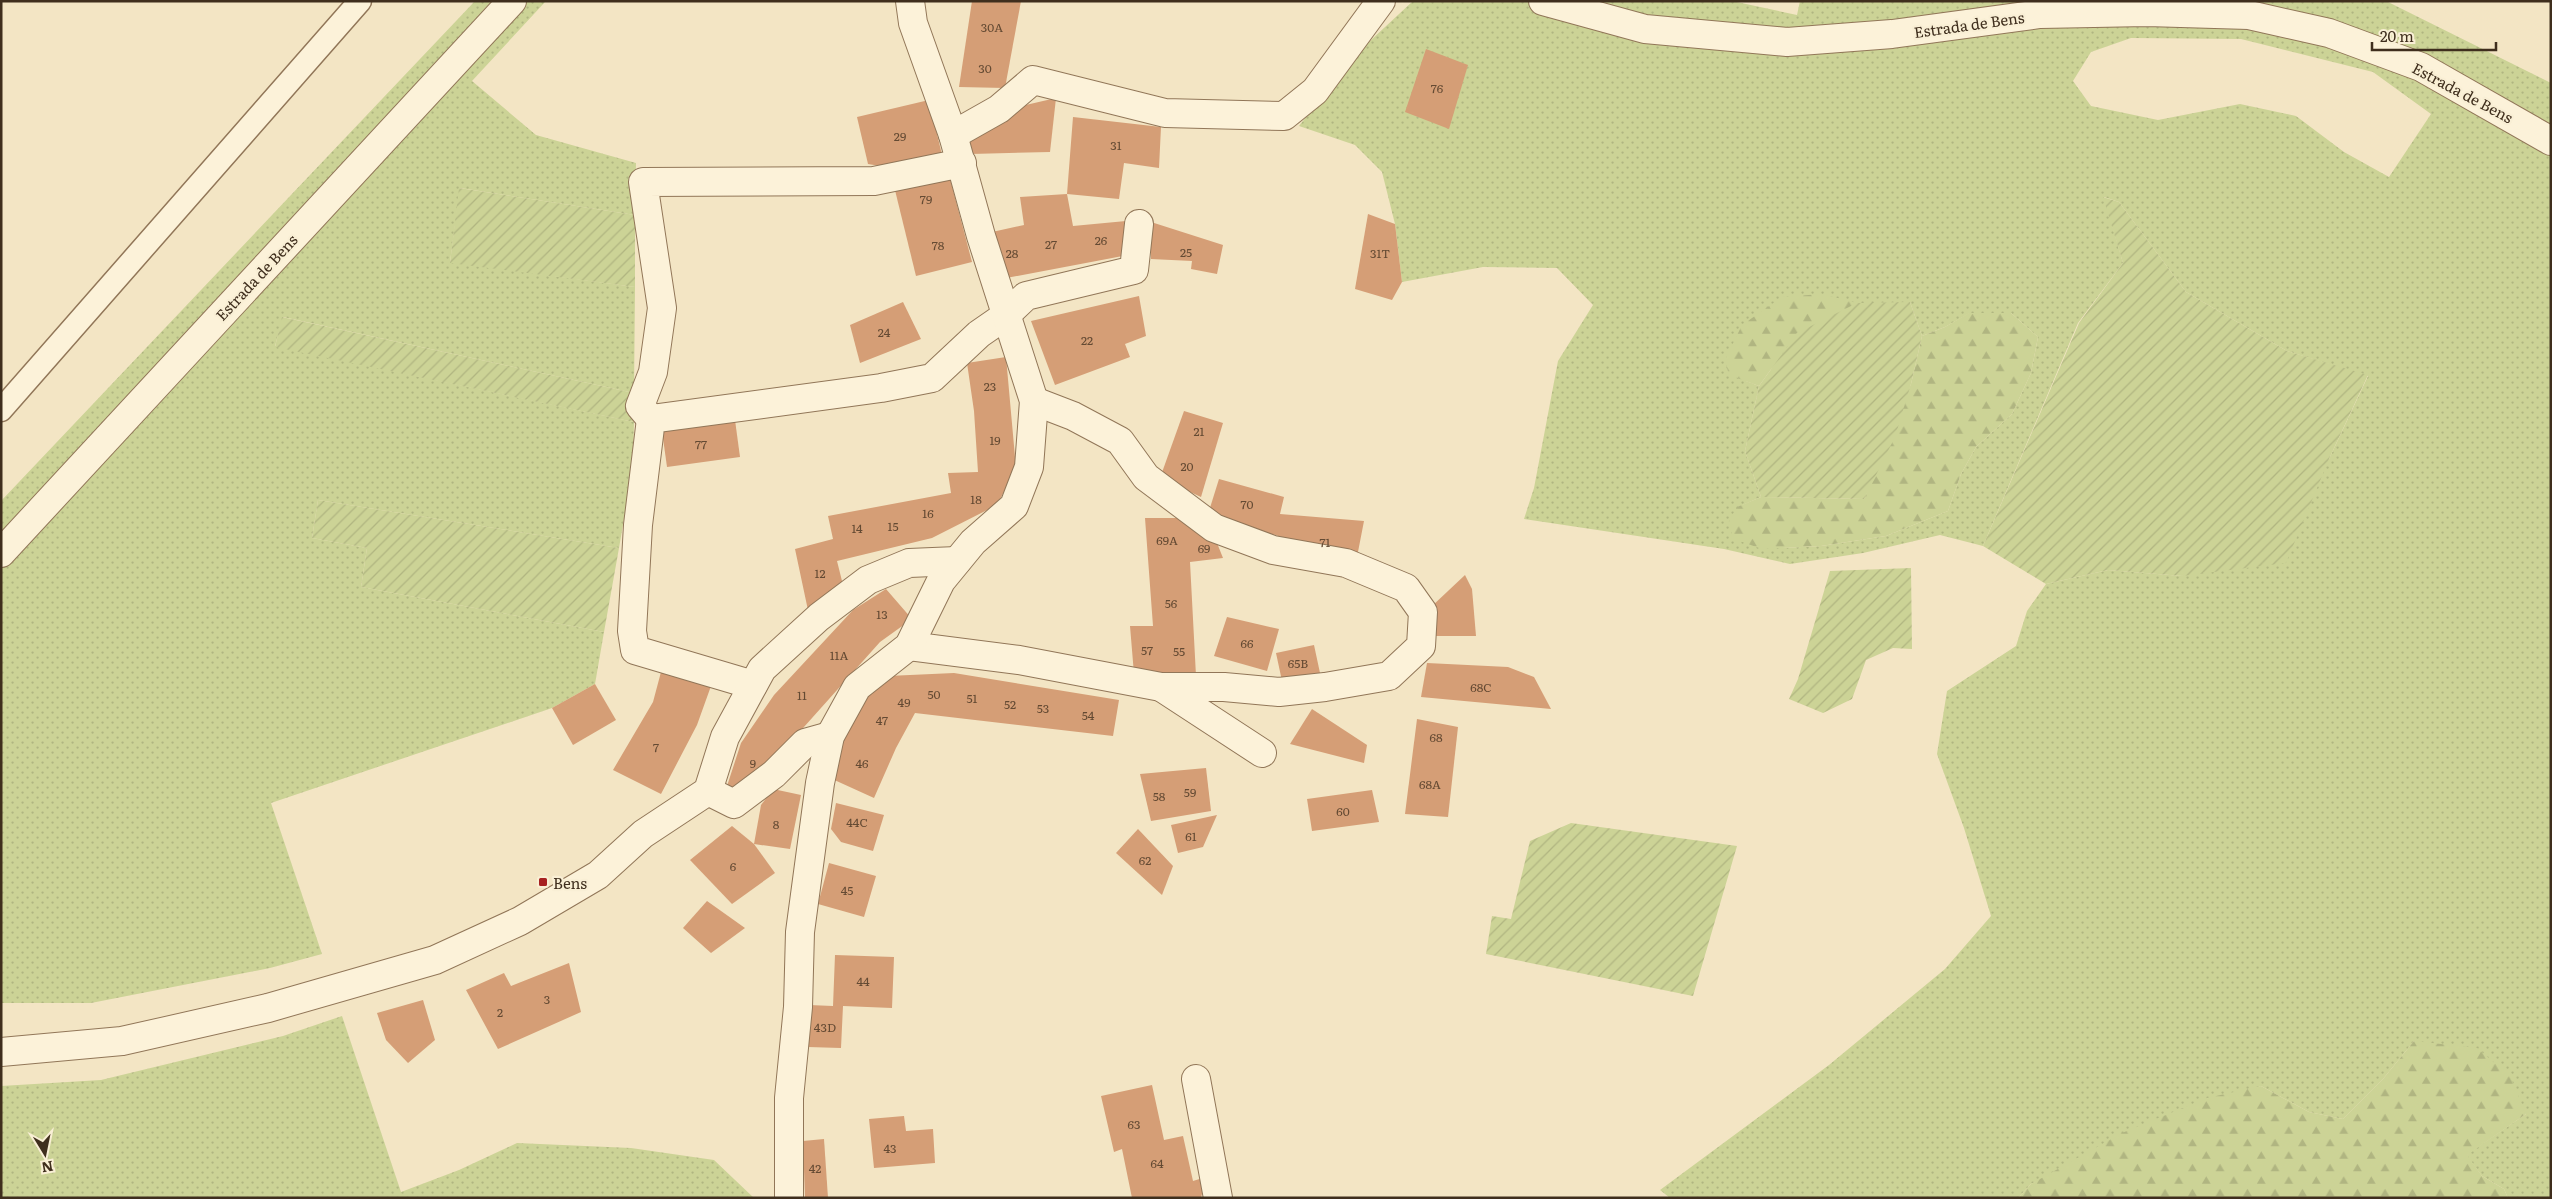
<svg xmlns="http://www.w3.org/2000/svg" width="2552" height="1199" viewBox="0 0 2552 1199" font-family="Literata,serif">
  <defs>
    <pattern id="grass-dots" width="8" height="8" patternUnits="userSpaceOnUse" patternTransform="scale(1.25)"><rect width="8" height="8" fill="#ccd396"/><path d="M2 2h.1M6 6h.1" fill="none" stroke="#b0b581" stroke-width="1.8" stroke-linecap="round"/></pattern>
    <pattern id="forest-firs" width="22" height="20" patternUnits="userSpaceOnUse" patternTransform="scale(1.25)"><rect width="22" height="20" fill="#ccd396"/><path d="M5 1l3.5 6h-7zM16 11l3.5 6h-7z" fill="#b0b581"/></pattern>
    <pattern id="garden-furrows" width="10" height="10" patternUnits="userSpaceOnUse" patternTransform="scale(1.25)"><rect width="10" height="10" fill="#ccd396"/><path d="M-1 1l2-2M0 10L10 0M9 11l2-2" fill="none" stroke="#b0b581"/></pattern>
  </defs>
  <rect width="100%" height="100%" fill="#f3e5c4"/>
  <!-- grass -->
  <g fill="url(#grass-dots)" fill-rule="evenodd">
    <polygon points="475,1 546,1 472,81 536,135 636,163 635,215 460,188 450,262 635,287 634,393 283,317 275,346 634,422 633,466 619,548 318,500 312,538 367,548 361,587 604,632 595,684 552,708 271,803 322,954 270,968 91,1003 1,1003 1,501"/>
    <path d="M1413,1H1732L1797,15L1800,1H2386L2551,83V1198H2508L2504,1189L2482,1176L2466,1155L2526,1114L2414,1041L2383,1079L2343,1119L2309,1112L2261,1086L2031,1184L2018,1198H1670L1660,1190L1829,1065L1945,969L1991,916L1964,828L1937,754L1947,691L2016,646L2027,611L2046,584L2108,570L2182,576L2329,459L2368,376L2287,351L2186,292L2119,202L2104,197L2123,263L2078,323L1983,546L1940,535L1863,553L1790,564L1724,549L1524,519L1534,488L1558,361L1593,305L1557,268L1483,267L1402,282L1395,224L1382,172L1355,145L1299,126L1356,54ZM2131,38L2241,39L2373,72L2431,114L2389,177L2344,152L2296,116L2240,104L2158,120L2091,106L2073,81L2091,52ZM1910,302L1922,336L1945,327L1970,313H2011L2038,337L2031,373L2012,414L1976,447L1961,474L1948,511L1886,536L1821,546L1782,548L1738,507L1761,497L1745,451L1759,386L1746,381Z"/>
    <polygon points="342,1016 401,1192 459,1170 517,1143 631,1148 714,1160 754,1198 1,1198 1,1086 101,1080 283,1036"/>
  </g>
  <!-- forest -->
  <g fill="url(#forest-firs)">
    <polygon points="1822,294 1857,303 1853,315 1797,333 1759,386 1729,375 1725,360 1742,325 1782,297"/>
    <polygon points="1969,313 2011,313 2038,337 2031,373 2012,414 1976,447 1961,474 1948,511 1886,536 1821,546 1762,549 1734,539 1728,523 1737,507 1761,497 1864,499 1911,384 1922,336 1945,327"/>
    <polygon points="2414,1041 2477,1048 2510,1076 2526,1114 2467,1155 2482,1176 2504,1189 2508,1198 2018,1198 2031,1184 2122,1133 2207,1098 2261,1086 2309,1112 2343,1119 2383,1079"/>
  </g>
  <!-- garden -->
  <g fill="url(#garden-furrows)">
    <polygon points="459,188 635,215 635,287 450,263"/>
    <polygon points="2103,197 2119,202 2186,292 2287,351 2368,375 2329,459 2286,563 2182,576 2108,570 2046,584 1983,546 2079,323 2123,263"/>
    <polygon points="1910,302 1922,336 1911,384 1895,437 1864,499 1761,497 1745,451 1759,386 1797,333 1857,303"/>
    <polygon points="282,317 634,393 634,422 275,347"/>
    <polygon points="318,500 619,548 604,632 361,587 367,548 312,538"/>
    <polygon points="1911,568 1912,649 1893,648 1866,660 1852,699 1823,713 1789,699 1798,679 1830,571"/>
    <polygon points="1571,823 1737,846 1693,996 1486,954 1492,916 1511,919 1530,841"/>
  </g>
  <!-- building -->
  <g fill="#d59e76">
    <polygon points="972,1 1021,1 1005,88 959,87"/>
    <polygon points="1426,49 1468,65 1449,129 1405,112"/>
    <polygon points="1056,98 1050,152 971,154 970,141 1013,108"/>
    <polygon points="929,100 942,155 886,167 868,164 857,117"/>
    <polygon points="1073,117 1161,127 1159,168 1124,163 1119,199 1067,194 1073,226 1126,221 1128,255 1001,279 992,232 1024,225 1020,197 1067,194"/>
    <polygon points="948,171 972,262 916,276 893,182"/>
    <polygon points="1368,214 1395,224 1402,282 1392,300 1355,289"/>
    <polygon points="1151,222 1223,245 1217,274 1191,269 1192,261 1151,259"/>
    <polygon points="1139,296 1146,336 1125,344 1130,357 1055,385 1031,321"/>
    <polygon points="903,302 921,339 860,363 850,325"/>
    <polygon points="1006,357 1016,468 997,505 932,538 837,561 843,585 809,615 795,549 833,539 828,516 951,493 948,473 978,472 974,411 967,363"/>
    <polygon points="1184,411 1223,423 1201,497 1160,478"/>
    <polygon points="735,420 740,457 667,467 662,431"/>
    <polygon points="1219,479 1284,497 1280,514 1364,521 1357,557 1303,548 1276,535 1239,526 1209,511"/>
    <polygon points="1145,518 1185,518 1215,538 1223,558 1190,562 1196,676 1134,674 1130,626 1153,626"/>
    <polygon points="1465,575 1472,589 1476,636 1432,636 1431,607"/>
    <polygon points="886,589 912,619 880,642 753,784 738,793 727,786 741,743 774,695 853,610"/>
    <polygon points="1227,617 1279,629 1267,671 1214,656"/>
    <polygon points="1314,645 1320,673 1282,681 1276,653"/>
    <polygon points="1427,663 1508,667 1534,677 1551,709 1421,697"/>
    <polygon points="661,672 711,686 697,725 661,794 613,770 653,702"/>
    <polygon points="954,673 1119,700 1113,736 915,713 896,748 874,798 830,778 849,727 869,692 888,676"/>
    <polygon points="595,684 616,720 573,745 552,708"/>
    <polygon points="1312,709 1367,745 1364,763 1290,744"/>
    <polygon points="1417,719 1458,727 1448,817 1405,814"/>
    <polygon points="1206,768 1211,811 1151,821 1140,774"/>
    <polygon points="773,789 801,795 790,849 754,844 761,805"/>
    <polygon points="1372,790 1379,822 1312,831 1307,799"/>
    <polygon points="836,803 884,815 873,851 841,842 831,829"/>
    <polygon points="1217,815 1203,847 1178,853 1171,825"/>
    <polygon points="732,826 754,844 775,873 732,904 690,860"/>
    <polygon points="1138,829 1173,866 1162,895 1116,853"/>
    <polygon points="829,863 876,876 864,917 818,904"/>
    <polygon points="707,901 745,928 711,953 683,928"/>
    <polygon points="835,955 894,957 892,1008 843,1006 841,1048 808,1047 809,1005 833,1006"/>
    <polygon points="569,963 581,1012 498,1049 466,990 504,973 511,986"/>
    <polygon points="423,1000 435,1040 408,1063 386,1040 377,1013"/>
    <polygon points="1152,1085 1164,1140 1183,1136 1193,1181 1206,1177 1201,1198 1132,1198 1122,1149 1114,1152 1101,1096"/>
    <polygon points="904,1116 906,1131 933,1129 935,1163 874,1168 869,1119"/>
    <polygon points="824,1139 828,1198 805,1198 803,1141"/>
  </g>
  <g fill="none" stroke-linecap="round" stroke-linejoin="round">
    <!-- service casing -->
    <g stroke="#917658" stroke-width="25">
      <polyline id="service" points="1,410 360,1"/>
    </g>
    <!-- minor casing -->
    <g stroke="#917658" stroke-width="30">
      <g id="minor">
        <polyline points="953,135 999,109 1033,80 1165,113 1284,116 1315,91 1381,1"/>
        <polyline points="651,419 640,406 653,372 662,308 643,182 874,181 962,163"/>
        <polyline points="909,646 1019,660 1161,687 1224,687 1279,692 1325,687 1389,676 1421,646 1423,612 1406,588 1346,563 1273,550 1214,528 1146,477 1120,441 1073,416 1034,401"/>
        <polyline points="753,685 635,650 632,631 638,525 651,419 881,388 932,378 979,334 1005,316 1026,296 1134,270 1139,224"/>
        <polyline points="1161,687 1262,753"/>
        <polyline points="708,791 734,804 774,774 805,743 830,736"/>
        <polyline points="1,1052 122,1041 268,1008 435,960 520,921 598,875 643,834 708,791 725,737 762,669 819,617 868,580 909,563 957,561"/>
        <polyline points="1196,1079 1218,1198"/>
        <polyline points="789,1198 789,1098 798,1007 800,932 820,783 830,736 857,687 909,646 941,581 973,542 1014,506 1029,467 1034,401 981,236 953,135 913,23 910,1"/>
      </g>
    </g>
    <!-- tertiary casing -->
    <g stroke="#917658" stroke-width="30">
      <g id="tertiary">
        <polyline points="1543,1 1645,29 1787,42 1892,34 2040,14 2147,12 2249,15 2329,33 2421,67 2551,141"/>
        <polyline points="1,553 512,1"/>
      </g>
    </g>
    <!-- service -->
    <use href="#service" stroke="#fcf2d9" stroke-width="22"/>
    <!-- minor -->
    <use href="#minor" stroke="#fcf2d9" stroke-width="28"/>
    <!-- tertiary -->
    <use href="#tertiary" stroke="#fcf2d9" stroke-width="28"/>
  </g>
  <!-- markers -->
  <rect fill="#a72121" stroke="#f9efd5" stroke-width="2" x="538" y="877" width="10" height="10" rx="2.5"/>
  <g text-anchor="middle" dominant-baseline="central" stroke-width="4.5" stroke-linejoin="round" paint-order="stroke">
    <!-- number labels -->
    <g font-size="12" fill="#644a33">
      <text x="992" y="27">30A</text>
      <text x="985" y="68">30</text>
      <text x="1437" y="88">76</text>
      <text x="900" y="136">29</text>
      <text x="1116" y="145">31</text>
      <text x="926" y="199">79</text>
      <text x="1101" y="240">26</text>
      <text x="1051" y="244">27</text>
      <text x="938" y="245">78</text>
      <text x="1186" y="252">25</text>
      <text x="1012" y="253">28</text>
      <text x="1380" y="253">31T</text>
      <text x="884" y="332">24</text>
      <text x="1087" y="340">22</text>
      <text x="990" y="386">23</text>
      <text x="1199" y="431">21</text>
      <text x="995" y="440">19</text>
      <text x="701" y="444">77</text>
      <text x="1187" y="466">20</text>
      <text x="976" y="499">18</text>
      <text x="1247" y="504">70</text>
      <text x="928" y="513">16</text>
      <text x="893" y="526">15</text>
      <text x="857" y="528">14</text>
      <text x="1167" y="540">69A</text>
      <text x="1325" y="542">71</text>
      <text x="1204" y="548">69</text>
      <text x="820" y="573">12</text>
      <text x="1171" y="603">56</text>
      <text x="882" y="614">13</text>
      <text x="1247" y="643">66</text>
      <text x="1147" y="650">57</text>
      <text x="1179" y="651">55</text>
      <text x="839" y="655">11A</text>
      <text x="1298" y="663">65B</text>
      <text x="1481" y="687">68C</text>
      <text x="934" y="694">50</text>
      <text x="802" y="695">11</text>
      <text x="972" y="698">51</text>
      <text x="904" y="702">49</text>
      <text x="1010" y="704">52</text>
      <text x="1043" y="708">53</text>
      <text x="1088" y="715">54</text>
      <text x="882" y="720">47</text>
      <text x="1436" y="737">68</text>
      <text x="656" y="747">7</text>
      <text x="753" y="763">9</text>
      <text x="862" y="763">46</text>
      <text x="1430" y="784">68A</text>
      <text x="1190" y="792">59</text>
      <text x="1159" y="796">58</text>
      <text x="1343" y="811">60</text>
      <text x="857" y="822">44C</text>
      <text x="776" y="824">8</text>
      <text x="1191" y="836">61</text>
      <text x="1145" y="860">62</text>
      <text x="733" y="866">6</text>
      <text x="847" y="890">45</text>
      <text x="863" y="981">44</text>
      <text x="547" y="999">3</text>
      <text x="500" y="1012">2</text>
      <text x="825" y="1027">43D</text>
      <text x="1134" y="1124">63</text>
      <text x="890" y="1148">43</text>
      <text x="1157" y="1163">64</text>
      <text x="815" y="1168">42</text>
    </g>
    <!-- street labels -->
    <g font-size="15" fill="#3f2e1d" stroke="#f9efd5">
      <text transform="translate(1969 24) rotate(-8)">Estrada de Bens</text>
      <text transform="translate(2463 92) rotate(28)">Estrada de Bens</text>
      <text transform="translate(256 277) rotate(-47)">Estrada de Bens</text>
    </g>
    <!-- poi labels -->
    <g font-size="15" fill="#3f2e1d" stroke="#f9efd5" text-anchor="start">
      <text x="553" y="882">Bens</text>
    </g>
  </g>
  <!-- border -->
  <rect width="2552" height="1199" fill="none" stroke="#3f2e1d" stroke-width="5"/>
  <!-- north arrow -->
  <g transform="translate(45 1154) rotate(170)" stroke="#f9efd5" stroke-width="4" paint-order="stroke">
  <path d="M0-4L9 19L0 12L-9 19Z" fill="#3f2e1d"/>
  <text y="-8" font-size="14" font-weight="bold" text-anchor="middle" fill="#3f2e1d">N</text>
  </g>
  <!-- scale -->
  <path d="M2372 42v8h124v-8" fill="none" stroke="#3f2e1d" stroke-width="2.5"/>
  <text x="2380" y="42" font-size="15" fill="#3f2e1d" stroke="#f9efd5" stroke-width="4" paint-order="stroke">20 m</text>
</svg>
